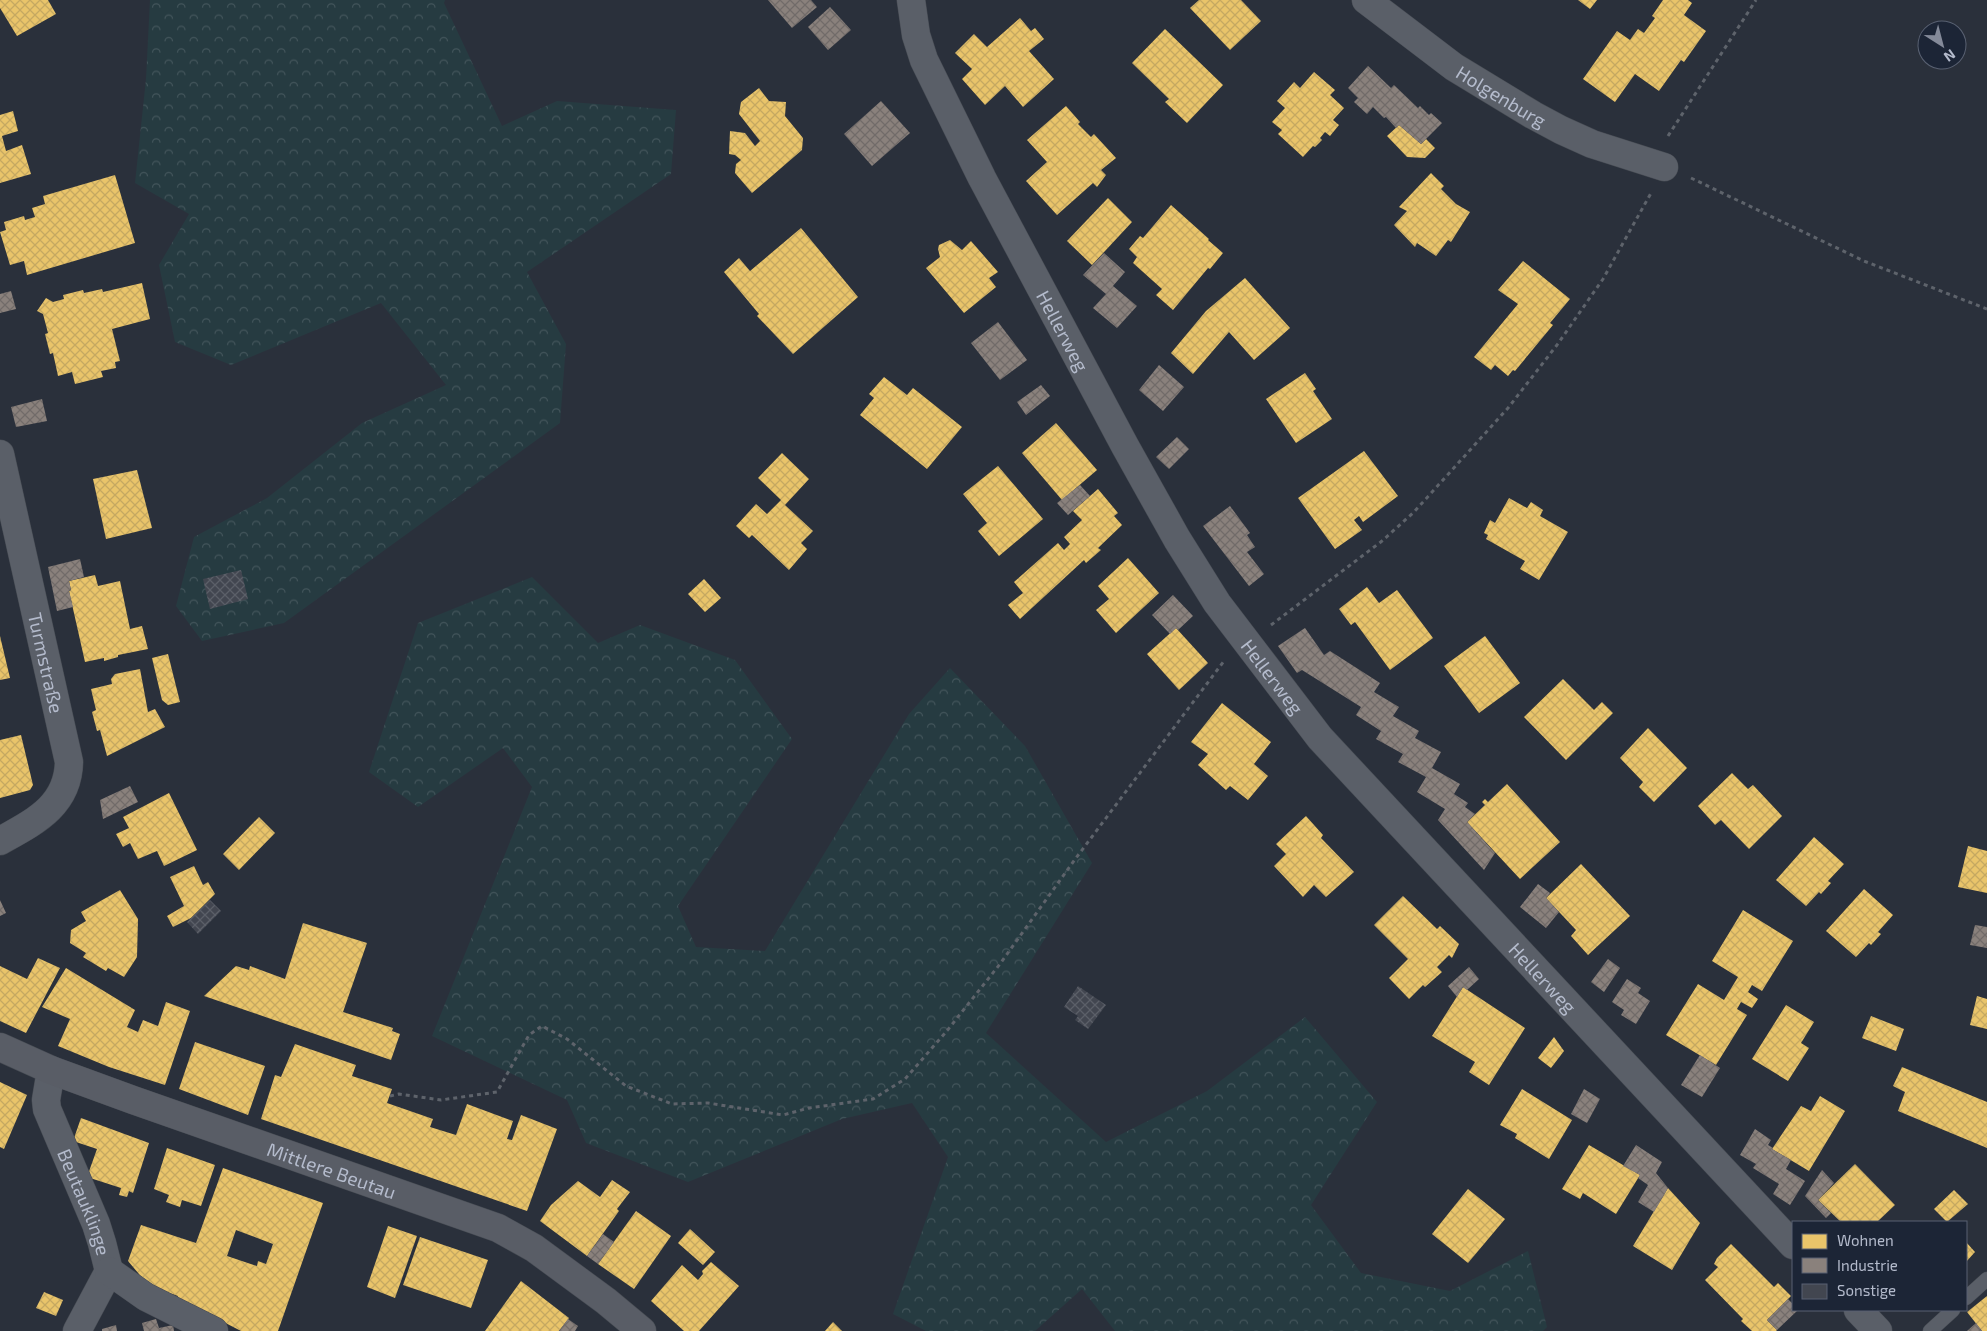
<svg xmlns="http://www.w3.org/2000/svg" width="1987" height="1331" viewBox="0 0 1987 1331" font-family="'Exo 2',sans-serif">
  <defs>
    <pattern id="forest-crowns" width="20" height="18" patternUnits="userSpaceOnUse" patternTransform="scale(1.25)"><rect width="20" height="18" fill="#263b41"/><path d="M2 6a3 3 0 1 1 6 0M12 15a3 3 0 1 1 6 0" fill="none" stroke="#43555b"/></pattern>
    <pattern id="homes-cross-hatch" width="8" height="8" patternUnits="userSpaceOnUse" patternTransform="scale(1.25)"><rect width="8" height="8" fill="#e9c46a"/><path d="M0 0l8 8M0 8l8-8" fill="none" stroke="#c5a861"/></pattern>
    <pattern id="industry-cross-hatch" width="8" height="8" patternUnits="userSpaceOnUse" patternTransform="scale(1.25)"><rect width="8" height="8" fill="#8a817c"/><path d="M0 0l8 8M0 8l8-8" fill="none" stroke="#716b69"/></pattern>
    <pattern id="building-cross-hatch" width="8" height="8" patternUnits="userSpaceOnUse" patternTransform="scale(1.25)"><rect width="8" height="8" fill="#424650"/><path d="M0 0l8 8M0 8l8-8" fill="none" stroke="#5b5f68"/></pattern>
  </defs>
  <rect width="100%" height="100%" fill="#2a303b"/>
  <!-- forest -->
  <g fill="url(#forest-crowns)">
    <polygon points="150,0 445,0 444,3 502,126 557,101 676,110 671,174 527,272 566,344 560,423 284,623 202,641 176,606 194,537 267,498 362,423 446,385 381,303 231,365 175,342 159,265 189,214 135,183 146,79"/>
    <polygon points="532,577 598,643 640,625 735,660 792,739 678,906 696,947 765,951 909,714 950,668 1025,746 1092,863 986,1033 1106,1142 1207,1091 1305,1017 1377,1102 1311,1205 1361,1273 1450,1291 1528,1251 1547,1327 1543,1331 1115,1331 1082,1289 1035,1331 926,1331 893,1314 948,1157 912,1103 842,1119 688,1182 586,1143 567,1100 432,1036 532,787 503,748 418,807 369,772 418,623"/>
  </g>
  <!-- homes -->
  <g fill="url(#homes-cross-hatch)" fill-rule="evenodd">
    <polygon points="0,0 48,0 56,14 17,36 0,8"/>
    <polygon points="1199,0 1241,0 1261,21 1230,50 1190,8"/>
    <polygon points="1578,0 1597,0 1590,9"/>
    <polygon points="1663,0 1688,0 1692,3 1684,15 1706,31 1684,62 1681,60 1659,91 1635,74 1615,102 1583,79 1617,31 1630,40 1638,29 1644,33 1655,18 1652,16"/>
    <polygon points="1020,18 1031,31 1035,28 1044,39 1029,51 1054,79 1023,107 1005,86 985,105 962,79 972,69 955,53 974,34 987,47"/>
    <polygon points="1165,29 1223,85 1187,123 1165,102 1169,99 1132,63"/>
    <polygon points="1314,72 1335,90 1330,95 1344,108 1333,120 1339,125 1330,136 1325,132 1320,138 1322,140 1315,147 1313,146 1303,157 1278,134 1282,130 1272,122 1285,108 1277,101 1294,82 1300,88"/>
    <polygon points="759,88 769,101 786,102 785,116 803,138 802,150 752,193 735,173 736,164 741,160 735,155 729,154 730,131 745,133 755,146 760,141 739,114 741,102"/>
    <polygon points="1066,106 1080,122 1078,124 1091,137 1094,134 1116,158 1101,170 1106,175 1097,187 1093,183 1057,215 1026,181 1047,162 1027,140"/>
    <polygon points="13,111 18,131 2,136 6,151 22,145 31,174 0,183 0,115"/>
    <polygon points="1399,125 1421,144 1426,139 1435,148 1425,158 1407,157 1387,136"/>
    <polygon points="1431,173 1444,186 1441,189 1456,204 1470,212 1451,242 1448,240 1436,256 1417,243 1415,247 1394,225 1407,211 1399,207"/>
    <polygon points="115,175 135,243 27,275 24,261 10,265 0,232 6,230 4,222 24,216 25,220 35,217 32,208 45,204 43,196"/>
    <polygon points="1108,198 1132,222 1092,265 1067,241"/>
    <polygon points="1171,205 1209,239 1208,240 1223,253 1210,269 1208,268 1173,310 1156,295 1162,289 1133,263 1137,257 1129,249 1140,236 1143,238"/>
    <polygon points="801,228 858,297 793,354 757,316 759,314 724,272 739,258 750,271"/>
    <polygon points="950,240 962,250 971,241 998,272 989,278 996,287 964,313 926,268 940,257 938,249 939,245"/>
    <polygon points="1523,261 1570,299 1550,323 1553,325 1515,371 1513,370 1508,376 1495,365 1491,370 1474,357 1518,304 1498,290"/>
    <polygon points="1245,278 1290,328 1254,360 1229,332 1193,374 1171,353 1206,311"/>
    <polygon points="142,283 150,319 112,329 120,361 115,362 116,368 101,371 103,377 75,384 72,372 58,376 53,353 50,354 45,334 48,333 43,314 37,311 46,298 53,302 64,299 63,295 83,290 84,293 102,289 103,292"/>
    <polygon points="1305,373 1316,389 1313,391 1332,419 1296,443 1266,399"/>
    <polygon points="884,377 907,395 913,388 962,427 927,469 860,415 874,398 869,394"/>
    <polygon points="1056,423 1097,470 1062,500 1022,453"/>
    <polygon points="1364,451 1398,496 1363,522 1359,516 1354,520 1362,530 1335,549 1298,498"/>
    <polygon points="782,453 809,479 785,505 813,531 801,543 807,549 789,570 752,535 749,538 736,526 756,504 767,514 781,500 758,478"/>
    <polygon points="998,466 1043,519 999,556 978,531 987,523 963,494"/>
    <polygon points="137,470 152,528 106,539 93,479"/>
    <polygon points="1098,489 1118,513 1114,516 1122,525 1098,548 1101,550 1086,563 1084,560 1020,619 1008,605 1023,593 1014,582 1058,543 1064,550 1070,544 1064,537 1082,520 1073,511"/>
    <polygon points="1509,498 1527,508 1531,502 1543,510 1540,516 1568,532 1539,580 1520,569 1525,561 1486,539 1488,535 1484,533 1490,520 1495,523"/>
    <polygon points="1128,558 1159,593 1116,633 1096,610 1109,599 1098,586"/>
    <polygon points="95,575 98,586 120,581 130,629 142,626 148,649 118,655 118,657 104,661 104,658 85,662 69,591 71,590 69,581"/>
    <polygon points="704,579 721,598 705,612 688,594"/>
    <polygon points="1367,587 1379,603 1397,590 1433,638 1390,670 1355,622 1351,625 1339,609"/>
    <polygon points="1176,628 1208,663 1179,690 1147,654"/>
    <polygon points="0,636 10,678 0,680"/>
    <polygon points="1485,636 1520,683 1479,713 1444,666"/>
    <polygon points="168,654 180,702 168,705 162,700 152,658"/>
    <polygon points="140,669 148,712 155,709 165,727 107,756 100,730 97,731 92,712 96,710 91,689 112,684 111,679 115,674"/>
    <polygon points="1563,679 1594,710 1602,702 1613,713 1566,760 1524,717"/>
    <polygon points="1222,703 1271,742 1254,764 1268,776 1248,800 1230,786 1226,790 1198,765 1208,754 1191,742"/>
    <polygon points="1648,728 1687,768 1654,802 1639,787 1643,782 1620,758"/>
    <polygon points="21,735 33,785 30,790 0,798 0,740"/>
    <polygon points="1732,773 1748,789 1753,785 1782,816 1749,849 1721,820 1715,825 1698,806"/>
    <polygon points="1507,784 1560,842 1520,879 1467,822 1485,805 1482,802 1485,799 1488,802"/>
    <polygon points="169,793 197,850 164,866 157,851 138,859 130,843 123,847 116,834 129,828 123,817"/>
    <polygon points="1306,816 1323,835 1321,838 1354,872 1326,897 1314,885 1303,897 1274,866 1286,854 1276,844"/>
    <polygon points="259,817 275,833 239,870 223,854"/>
    <polygon points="1814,837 1844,864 1828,881 1831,883 1821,894 1819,892 1806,906 1776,880"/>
    <polygon points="1968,846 1987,851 1987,893 1958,887"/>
    <polygon points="1581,864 1630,916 1588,955 1571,936 1576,930 1546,898"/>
    <polygon points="194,866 203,885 208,882 215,894 191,918 173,927 167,916 184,906 170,877"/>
    <polygon points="1864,889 1893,915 1878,932 1881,934 1871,945 1869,943 1856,957 1826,931"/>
    <polygon points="120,890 138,919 137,957 124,977 108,968 106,971 83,957 86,953 70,943 71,930 86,921 81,912"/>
    <polygon points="1403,896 1437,929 1440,926 1459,944 1452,958 1449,955 1437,967 1442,972 1425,987 1423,985 1409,999 1389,978 1408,959 1374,925"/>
    <polygon points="1743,910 1793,941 1762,991 1752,985 1748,992 1758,999 1752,1008 1741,1002 1737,1009 1747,1015 1716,1065 1666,1035 1698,984 1724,1000 1738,977 1712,961"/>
    <polygon points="303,923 367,943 343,1012 393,1028 392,1031 400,1034 391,1060 204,996 236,966 249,970 250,966 285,979"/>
    <polygon points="38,958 60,968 26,1033 0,1021 0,966 27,979"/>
    <polygon points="66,968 135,1010 127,1027 138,1032 143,1020 158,1026 166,1002 190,1011 165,1085 109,1067 58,1046 70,1019 42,1007"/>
    <polygon points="1463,987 1525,1028 1489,1085 1469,1072 1475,1062 1432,1036"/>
    <polygon points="1977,996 1987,999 1987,1029 1970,1025"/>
    <polygon points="1786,1005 1814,1022 1801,1043 1809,1048 1788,1081 1752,1059"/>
    <polygon points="1871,1016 1904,1029 1896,1051 1862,1038"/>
    <polygon points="1554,1037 1564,1051 1551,1068 1538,1058"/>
    <polygon points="195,1042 265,1066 248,1115 179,1089"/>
    <polygon points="295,1044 356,1065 352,1076 392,1089 387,1103 433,1119 430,1127 456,1135 467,1104 513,1121 507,1139 512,1140 521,1115 557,1129 527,1211 261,1119 275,1075 281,1077"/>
    <polygon points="1902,1067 1987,1102 1987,1148 1898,1111 1905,1092 1893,1086"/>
    <polygon points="0,1082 27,1095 4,1149 0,1147"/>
    <polygon points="1522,1089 1572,1120 1549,1159 1515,1138 1517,1134 1500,1125"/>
    <polygon points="1820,1096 1845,1111 1809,1171 1772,1149 1801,1106 1811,1111"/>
    <polygon points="81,1118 149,1143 133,1193 129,1191 127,1197 119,1195 121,1188 87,1177 97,1149 73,1141"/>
    <polygon points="1589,1145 1640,1175 1616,1214 1583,1193 1580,1199 1562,1189"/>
    <polygon points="167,1148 215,1165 201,1206 182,1200 180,1207 166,1202 169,1195 154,1189"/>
    <polygon points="1855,1164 1895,1205 1877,1222 1841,1222 1818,1200"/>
    <path d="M223,1168L323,1203L278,1331H241L177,1298L178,1296L157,1289V1287L144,1280L128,1261L141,1225L196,1243ZM236,1230L273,1244L266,1264L258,1261L257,1266L227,1256Z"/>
    <polygon points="612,1180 630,1192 617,1209 619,1211 587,1256 540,1221 551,1205 578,1181 600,1197"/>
    <polygon points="1668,1188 1700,1223 1672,1270 1633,1246"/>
    <polygon points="1468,1189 1505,1219 1468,1263 1432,1234"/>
    <polygon points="1954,1190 1968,1204 1947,1222 1934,1209"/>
    <polygon points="636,1211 671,1236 634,1289 598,1264"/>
    <polygon points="388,1226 417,1236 395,1298 367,1287"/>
    <polygon points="690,1229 715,1252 703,1265 678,1243"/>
    <polygon points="420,1237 488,1260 471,1308 403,1285"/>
    <polygon points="1966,1242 1975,1252 1966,1262"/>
    <polygon points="1731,1244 1774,1287 1778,1283 1791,1296 1767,1320 1777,1330 1776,1331 1752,1331 1741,1321 1743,1319 1705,1280 1718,1267 1714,1264 1717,1258"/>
    <polygon points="711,1262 739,1286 699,1331 684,1331 651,1301 682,1265 698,1280 703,1274 702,1271"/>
    <polygon points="521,1281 569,1318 559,1331 485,1331"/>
    <polygon points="44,1292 63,1300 56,1316 36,1308"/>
    <polygon points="1987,1296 1987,1331 1982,1331 1967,1312"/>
    <polygon points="833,1322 842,1331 825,1331"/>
  </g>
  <!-- industry -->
  <g fill="url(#industry-cross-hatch)">
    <polygon points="768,0 811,0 817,7 792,28"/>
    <polygon points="830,7 851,30 828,50 808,27"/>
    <polygon points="1368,66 1391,88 1394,85 1418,108 1420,106 1429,115 1431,113 1442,123 1421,144 1399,125 1396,128 1386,117 1384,118 1373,107 1367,114 1354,102 1358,98 1348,88"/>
    <polygon points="881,101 910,133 872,166 844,134"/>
    <polygon points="1104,253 1125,272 1113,286 1137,306 1117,328 1093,308 1106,294 1083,275"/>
    <polygon points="11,291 16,309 0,313 0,294"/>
    <polygon points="998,322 1027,360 1000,380 971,343"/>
    <polygon points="1159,365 1184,387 1163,411 1139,390"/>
    <polygon points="1041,385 1050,396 1026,415 1017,402"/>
    <polygon points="42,399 47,421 16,427 11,407"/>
    <polygon points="1177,437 1189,449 1169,469 1156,457"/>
    <polygon points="1080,485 1090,496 1068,515 1057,503"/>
    <polygon points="1230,506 1250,533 1247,535 1255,547 1247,552 1264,574 1249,586 1203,526"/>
    <polygon points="80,559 84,577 69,581 71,590 69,591 73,607 57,611 48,567"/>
    <polygon points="1173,595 1193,616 1178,630 1176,628 1170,634 1152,615"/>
    <polygon points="1305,628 1324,655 1330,651 1380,683 1374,692 1399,707 1393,716 1419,731 1415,738 1441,752 1432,768 1460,784 1454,794 1468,803 1465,807 1475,814 1467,822 1495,853 1484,870 1438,820 1445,809 1417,792 1426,777 1398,762 1403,754 1376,739 1381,731 1356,715 1361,707 1302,670 1297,673 1278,646"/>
    <polygon points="130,786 138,802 103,819 100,800"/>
    <polygon points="1538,884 1550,893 1546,898 1559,912 1546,928 1520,907"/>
    <polygon points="0,900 6,913 0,916"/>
    <polygon points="1975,925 1987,927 1987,948 1970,945"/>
    <polygon points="1608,959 1620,968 1604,992 1591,982"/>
    <polygon points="1469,967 1479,979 1467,990 1463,987 1457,997 1448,986"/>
    <polygon points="1627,979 1641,988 1638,993 1650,1001 1636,1024 1621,1015 1624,1010 1612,1002"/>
    <polygon points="1700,1055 1720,1068 1702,1097 1681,1085"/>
    <polygon points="1584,1089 1600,1099 1587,1123 1571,1114"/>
    <polygon points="1755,1129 1771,1140 1768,1145 1773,1148 1772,1149 1791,1160 1786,1169 1805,1181 1790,1205 1773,1194 1779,1184 1753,1168 1756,1164 1740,1155"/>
    <polygon points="1636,1145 1662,1162 1656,1173 1668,1188 1654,1212 1638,1202 1648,1185 1638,1178 1640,1175 1623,1166"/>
    <polygon points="1822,1170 1834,1183 1818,1200 1831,1213 1826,1218 1805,1196"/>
    <polygon points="603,1234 614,1242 598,1264 587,1256"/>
    <polygon points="1788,1299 1793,1304 1793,1310 1798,1310 1777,1330 1767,1320"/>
    <polygon points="156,1319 159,1328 173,1325 174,1331 144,1331 142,1323"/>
    <polygon points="568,1319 578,1326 575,1331 559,1331"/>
    <polygon points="1976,1323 1982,1331 1967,1331"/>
    <polygon points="116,1325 117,1331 102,1331 102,1329"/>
  </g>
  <!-- building -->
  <g fill="url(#building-cross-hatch)">
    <polygon points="241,570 248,599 210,609 203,579"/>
    <polygon points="210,900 221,911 198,934 187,922"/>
    <polygon points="1078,986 1106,1005 1088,1029 1075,1020 1078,1016 1064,1007"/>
  </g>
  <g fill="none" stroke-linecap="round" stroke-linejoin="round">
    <!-- service casing -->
    <g stroke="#464b53" stroke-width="15">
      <g id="service">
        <polyline points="1966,1298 1987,1279"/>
        <polyline points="1930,1331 1953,1310"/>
      </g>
    </g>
    <!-- minor casing -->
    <g stroke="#464b53" stroke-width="29">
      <g id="minor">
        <path id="s1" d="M911,0L916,35L924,60L982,178L1125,446L1177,539L1217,603L1320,738L1793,1245"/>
        <path id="s2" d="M1366,0L1454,67L1533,115L1561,130L1592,144L1664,167"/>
        <path id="s3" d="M0,454L69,762C68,806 34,822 0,841"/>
        <path id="s4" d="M51,1070L46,1100L47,1109L96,1224L102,1243L109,1271L77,1331"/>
        <polyline points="109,1271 146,1297 214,1331"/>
        <polyline points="1858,1310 1878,1331"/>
      </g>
    </g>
    <!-- secondary casing -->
    <g stroke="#464b53" stroke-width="29">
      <g id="secondary">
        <path id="s5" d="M0,1047L51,1070L133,1100L498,1228L534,1248L606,1301L642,1331"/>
      </g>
    </g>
    <!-- path -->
    <g stroke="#5e636b" stroke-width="3" stroke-dasharray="4 4" stroke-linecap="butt">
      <polyline points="1668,136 1756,0"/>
      <polyline points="1691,178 1864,261 1987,309"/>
      <polyline points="1271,625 1382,541 1414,512 1508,408 1557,345 1603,279 1651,193"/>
      <polyline points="390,1096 399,1094 441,1100 497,1092 529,1035 542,1026 567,1039 626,1086 672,1104 708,1103 783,1115 809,1108 873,1099 905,1079 946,1032 1000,964 1076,858 1224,661"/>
    </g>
    <!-- service -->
    <use href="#service" stroke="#5a5f68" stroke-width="14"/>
    <!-- minor -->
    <use href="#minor" stroke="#5a5f68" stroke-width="28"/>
    <!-- secondary -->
    <use href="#secondary" stroke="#595d66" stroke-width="28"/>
  </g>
  <g text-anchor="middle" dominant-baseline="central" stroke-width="5" stroke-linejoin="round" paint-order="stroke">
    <!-- street labels -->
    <g font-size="19" fill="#b4bbcc" stroke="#1c2536">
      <text stroke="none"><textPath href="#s2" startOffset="166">Holgenburg</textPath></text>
      <text stroke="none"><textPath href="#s1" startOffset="366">Hellerweg</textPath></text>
      <text stroke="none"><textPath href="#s3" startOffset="214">Turmstraße</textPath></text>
      <text stroke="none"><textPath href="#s1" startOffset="771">Hellerweg</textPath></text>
      <text stroke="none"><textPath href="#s1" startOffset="1176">Hellerweg</textPath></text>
      <text stroke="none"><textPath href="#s5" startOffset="354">Mittlere Beutau</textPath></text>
      <text stroke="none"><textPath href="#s4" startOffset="140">Beutauklinge</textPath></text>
    </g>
  </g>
  <!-- legend -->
  <rect x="1792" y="1221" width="175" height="90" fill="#1c2536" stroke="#596172"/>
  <rect x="1802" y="1234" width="25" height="15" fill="#e9c46a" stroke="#596172"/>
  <text x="1837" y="1246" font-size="15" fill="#b4bbcc">Wohnen</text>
  <rect x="1802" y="1258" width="25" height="15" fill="#8a817c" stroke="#596172"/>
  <text x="1837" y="1271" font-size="15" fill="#b4bbcc">Industrie</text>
  <rect x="1802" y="1284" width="25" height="15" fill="#424650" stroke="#596172"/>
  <text x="1837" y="1296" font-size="15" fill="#b4bbcc">Sonstige</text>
  <!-- north arrow -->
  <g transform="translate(1942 45) rotate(144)"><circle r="24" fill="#1c2536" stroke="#596172"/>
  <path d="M0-4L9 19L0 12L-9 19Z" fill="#848a99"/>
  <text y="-8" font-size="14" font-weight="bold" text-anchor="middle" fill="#b4bbcc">N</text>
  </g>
</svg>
